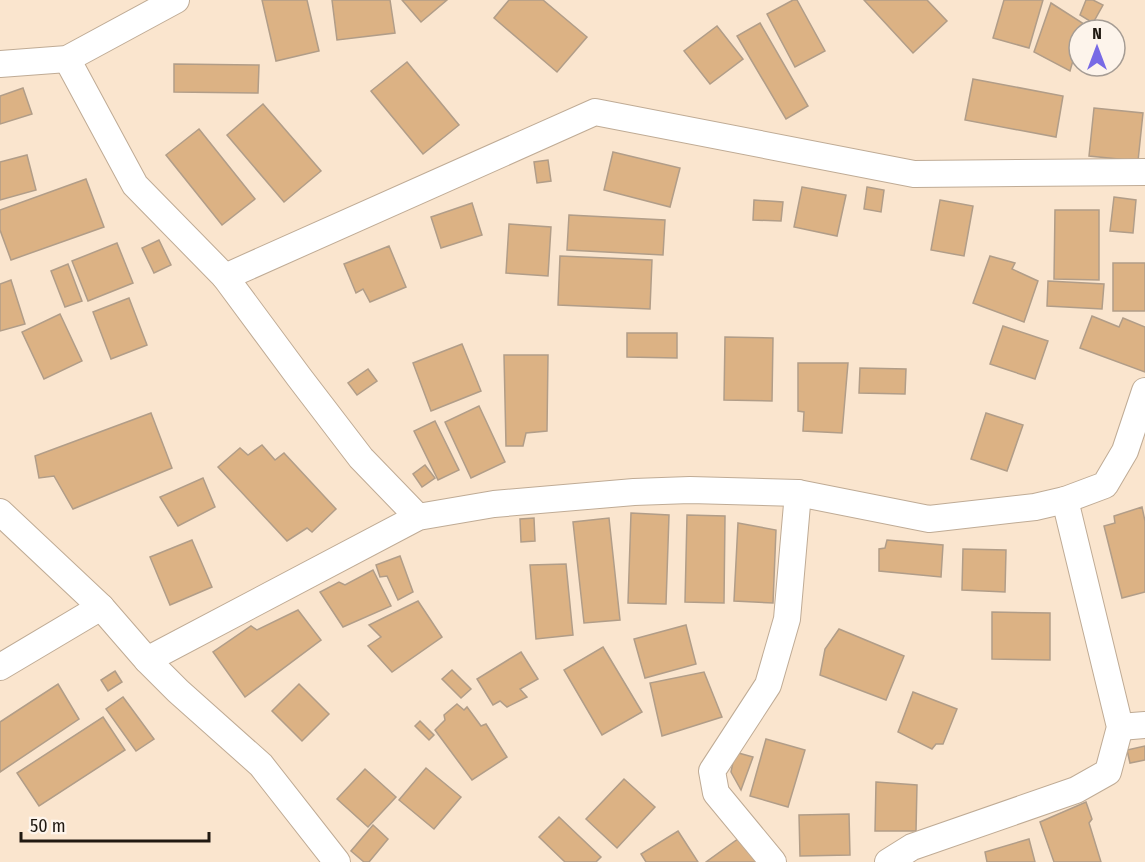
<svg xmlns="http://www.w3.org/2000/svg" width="1145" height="862" viewBox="0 0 1145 862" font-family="'Fira Sans Condensed',sans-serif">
  <rect width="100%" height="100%" fill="#fae5ce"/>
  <!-- building -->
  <g fill="#dcb284" stroke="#b19d88" stroke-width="1.5">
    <polygon points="262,0 307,0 319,51 276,61"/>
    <polygon points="332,0 390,0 395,33 337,40"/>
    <polygon points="402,0 447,0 421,22"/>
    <polygon points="509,0 543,0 587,37 557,72 494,18"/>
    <polygon points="793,0 797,0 825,51 795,67 767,14"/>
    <polygon points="864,0 927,0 947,21 913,53"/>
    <polygon points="1004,0 1043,0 1029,48 993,38"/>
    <polygon points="1086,0 1093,0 1103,5 1093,23 1080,15"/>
    <polygon points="1051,3 1084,24 1082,30 1079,30 1079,40 1070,71 1034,52"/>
    <polygon points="760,23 808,106 786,119 737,36"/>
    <polygon points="717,26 743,59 710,84 684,51"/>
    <polygon points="407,62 459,125 423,154 371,91"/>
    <polygon points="174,64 259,65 258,93 174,92"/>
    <polygon points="973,79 1063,96 1056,137 965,120"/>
    <polygon points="23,88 32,114 0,124 0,96"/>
    <polygon points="263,104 321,171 284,202 227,135"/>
    <polygon points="1094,108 1143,113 1138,161 1089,156"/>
    <polygon points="199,129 255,199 222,225 166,155"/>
    <polygon points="613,152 680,168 670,207 604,190"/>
    <polygon points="27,155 36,190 0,200 0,162"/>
    <polygon points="548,160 551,181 537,183 534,162"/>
    <polygon points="86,179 104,227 11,260 0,230 0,210"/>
    <polygon points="802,187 846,195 837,236 794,227"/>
    <polygon points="867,187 884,190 881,212 864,209"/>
    <polygon points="1114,197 1136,200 1133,233 1110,231"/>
    <polygon points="754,200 783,202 781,221 753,220"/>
    <polygon points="940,200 973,206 964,256 931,250"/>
    <polygon points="472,203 482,235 441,248 431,217"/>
    <polygon points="1055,210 1099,210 1099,280 1054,279"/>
    <polygon points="569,215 665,220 663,255 567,250"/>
    <polygon points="509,224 551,227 548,276 506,273"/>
    <polygon points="159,240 171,265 154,273 142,248"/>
    <polygon points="117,243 133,283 88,301 72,261"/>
    <polygon points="389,246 406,287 370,302 363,289 356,293 344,264"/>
    <polygon points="560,256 652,260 650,309 558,305"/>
    <polygon points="990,256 1015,263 1012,269 1038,281 1024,322 973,303"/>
    <rect x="1113" y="263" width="32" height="48"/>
    <polygon points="68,264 82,301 65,307 51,271"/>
    <polygon points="11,280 25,324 0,331 0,284"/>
    <polygon points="1048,281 1104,284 1102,309 1047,306"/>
    <polygon points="129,298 147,345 111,359 93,312"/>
    <polygon points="60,314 82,361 44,379 22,332"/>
    <polygon points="1092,316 1119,327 1123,318 1145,327 1145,372 1080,348"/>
    <polygon points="1003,326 1048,341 1035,379 990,364"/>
    <polygon points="627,333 677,333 677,358 627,357"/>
    <polygon points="725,337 773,338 772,401 724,400"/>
    <polygon points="462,344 481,391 431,411 413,363"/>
    <polygon points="504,355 548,355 547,431 526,433 523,446 506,446"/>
    <polygon points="798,363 848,363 842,433 803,431 804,412 798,411"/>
    <polygon points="860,368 906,369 905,394 859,393"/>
    <polygon points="368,369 377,381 357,395 348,383"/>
    <polygon points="479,406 505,462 471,478 445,422"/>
    <polygon points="151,413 172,468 73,509 54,476 39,478 35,456"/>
    <polygon points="986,413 1023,425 1007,471 971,459"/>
    <polygon points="435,421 459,470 438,480 414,431"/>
    <polygon points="262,445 275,460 284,453 336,509 312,532 307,528 287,541 218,467 240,448 248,455"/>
    <polygon points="425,465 435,478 422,487 413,474"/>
    <polygon points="203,478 215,507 178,526 160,497"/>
    <polygon points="1142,507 1145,521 1145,592 1122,598 1104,526 1115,523 1114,516"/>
    <polygon points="631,513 669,515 666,604 628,603"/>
    <polygon points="687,515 725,516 724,603 685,602"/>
    <polygon points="534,518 535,541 521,542 520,519"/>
    <polygon points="609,518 620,620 584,623 573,522"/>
    <polygon points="738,523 776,530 773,603 734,601"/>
    <polygon points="192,540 212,587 170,605 150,557"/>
    <polygon points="887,540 943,545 941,577 879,571 879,549 885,548"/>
    <polygon points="963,549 1006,550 1005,592 962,590"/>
    <polygon points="400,556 413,592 398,600 387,576 380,577 376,565"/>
    <polygon points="566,564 573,635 536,639 530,565"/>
    <polygon points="373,570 391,606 343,627 320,592 339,582 345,585"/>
    <polygon points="418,601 442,637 392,672 368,646 381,637 369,625"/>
    <polygon points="298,610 321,640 245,697 213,652 251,626 257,630"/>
    <polygon points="992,612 1050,613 1050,660 992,659"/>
    <polygon points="686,625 696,664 645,678 634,639"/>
    <polygon points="839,629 904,656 886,700 820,675 825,649"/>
    <polygon points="603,647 642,712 602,735 564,670"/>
    <polygon points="521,652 538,679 520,689 527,697 507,707 500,701 493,705 477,679"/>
    <polygon points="452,670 471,689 461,698 442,679"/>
    <polygon points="115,671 122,682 108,691 101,680"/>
    <polygon points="704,672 722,717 662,736 650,683"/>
    <polygon points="58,684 79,719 0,772 0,722"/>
    <polygon points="299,684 329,714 302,741 272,711"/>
    <polygon points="913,692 957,709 943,744 936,744 932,749 898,732"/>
    <polygon points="123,697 154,739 136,751 106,709"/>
    <polygon points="457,704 464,710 467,707 481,726 486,724 507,757 472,780 435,730 445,720 444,715"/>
    <polygon points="103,717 125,750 39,806 17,773"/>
    <polygon points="420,721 434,735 429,740 415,726"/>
    <polygon points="766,739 805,750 788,807 750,796"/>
    <polygon points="1145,746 1145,760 1130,763 1127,750"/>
    <polygon points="735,752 753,757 741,790 731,772"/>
    <polygon points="426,768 461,797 434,829 399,800"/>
    <polygon points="365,769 396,797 368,827 337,799"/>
    <polygon points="624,779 655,807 617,848 586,819"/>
    <polygon points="876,782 917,785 916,831 875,831"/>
    <polygon points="1086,802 1092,819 1089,823 1101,862 1054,862 1040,822"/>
    <polygon points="849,814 850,855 800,856 799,815"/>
    <polygon points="559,817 601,857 596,862 565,862 539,837"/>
    <polygon points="373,825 388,839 369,862 364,862 351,851"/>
    <polygon points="678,831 698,862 646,862 641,854"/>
    <polygon points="742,836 760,862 706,862"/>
    <polygon points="1029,839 1035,862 987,862 985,852"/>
  </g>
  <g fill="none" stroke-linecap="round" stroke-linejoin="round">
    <!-- minor casing -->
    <g stroke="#bfab95" stroke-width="28">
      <g id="minor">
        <polyline points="67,59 135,185 225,277 299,377 361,458 418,517"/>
        <polyline points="0,64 67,59 176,0"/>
        <polyline points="225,277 595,112 914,174 1145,172"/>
        <polyline points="0,512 101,607 147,660 178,691 261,765 337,862"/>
        <polyline points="147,660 418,517 494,504 634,492 690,490 798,493 929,519 1035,507 1065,500 1105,485 1125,451 1145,391"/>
        <polyline points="0,667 101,607"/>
        <polyline points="1120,727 1145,725"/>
        <polyline points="773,862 716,793 712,771 768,685 787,619 798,493"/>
        <polyline points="888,862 912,847 1076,790 1108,772 1120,727 1065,500"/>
      </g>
    </g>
    <!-- minor -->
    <use href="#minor" stroke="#fff" stroke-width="26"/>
  </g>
  <!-- north arrow -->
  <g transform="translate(1097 48)"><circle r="28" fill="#fdf4eb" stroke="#a59c94" stroke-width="1.5"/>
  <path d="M0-4.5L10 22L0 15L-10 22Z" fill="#786ae5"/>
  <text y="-9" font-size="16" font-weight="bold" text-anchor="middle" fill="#201911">N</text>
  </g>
  <!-- scale -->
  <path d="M21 832v9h188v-9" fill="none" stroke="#201911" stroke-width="3"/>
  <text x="30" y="832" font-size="18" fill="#201911" stroke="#fdf4eb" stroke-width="4.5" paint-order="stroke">50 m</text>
</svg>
